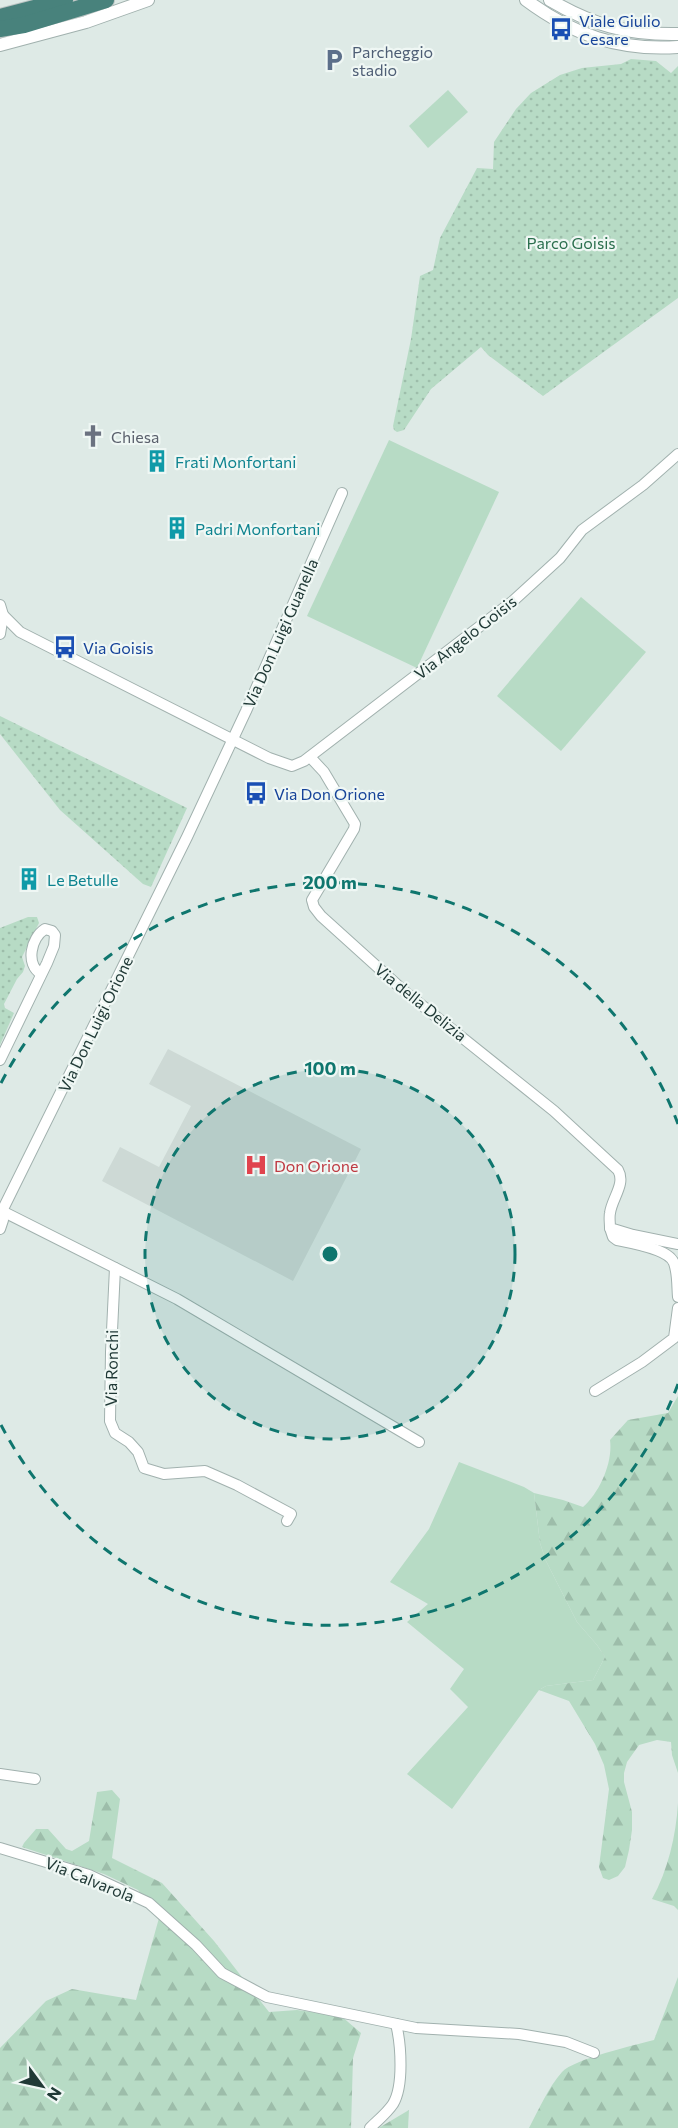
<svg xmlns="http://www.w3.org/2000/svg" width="678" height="2128" viewBox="0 0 678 2128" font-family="Commissioner,sans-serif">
  <defs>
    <pattern id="forest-firs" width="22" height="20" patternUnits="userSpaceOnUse" patternTransform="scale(1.5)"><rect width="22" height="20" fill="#b7dbc5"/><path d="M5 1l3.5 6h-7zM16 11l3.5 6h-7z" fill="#9dbdaa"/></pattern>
    <pattern id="park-dots" width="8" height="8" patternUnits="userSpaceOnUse" patternTransform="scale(1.5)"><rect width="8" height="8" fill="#b7dbc5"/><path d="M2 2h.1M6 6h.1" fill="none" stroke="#9dbdaa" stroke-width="1.8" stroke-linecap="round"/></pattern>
  </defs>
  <rect width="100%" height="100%" fill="#deeae6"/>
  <!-- built -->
  <polygon fill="#cdd9d5" points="168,1049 361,1149 293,1281 102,1181 120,1147 159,1167 191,1106 149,1084"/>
  <!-- green -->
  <g fill="#b7dbc5">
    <polygon points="448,90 468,112 428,148 409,126"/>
    <polygon points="389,440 499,492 417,668 307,616"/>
    <polygon points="581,597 646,652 561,751 497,696"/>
    <polygon points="459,1462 524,1487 534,1493 540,1543 546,1561 577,1622 597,1645 605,1657 593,1680 546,1686 539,1690 452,1809 407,1774 468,1707 450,1689 464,1669 407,1622 428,1604 390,1582 429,1529"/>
  </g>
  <!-- forest -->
  <g fill="url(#forest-firs)">
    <path d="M678,1396V1773L672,1755L671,1742L657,1740L639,1745L627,1762L624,1773V1782L632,1812V1830L629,1850L625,1867L618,1876L609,1880L603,1878L599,1867L609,1789L604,1765L595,1744L569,1701L539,1690L546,1686L593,1680L605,1657L597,1645L577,1622L546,1561L540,1543L534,1493L563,1500L583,1507C600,1492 613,1462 610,1440L628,1420L668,1413Z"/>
    <polygon points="112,1790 120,1799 112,1858 162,1883 214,1941 269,2012 297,2010 341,2016 361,2033 353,2058 351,2128 0,2128 0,2048 46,2001 72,1989 136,2000 159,1918 138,1890 104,1874 22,1847 24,1843 36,1829 48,1829 66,1849 72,1851 89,1841 97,1792"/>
    <path d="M678,1803V1910L674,1906L652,1899C668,1870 676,1836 678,1803Z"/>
    <path d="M678,1977V2128H529C539,2109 548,2088 562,2072C574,2059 635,2045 654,2040Z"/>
    <polygon points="409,2110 408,2128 379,2128 382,2126"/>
  </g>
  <!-- park -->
  <g fill="url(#park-dots)">
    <polygon points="631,59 656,61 671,73 678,66 678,298 543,396 488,355 481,347 431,389 404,430 397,432 394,430 393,426 411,339 420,276 433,270 440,238 477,168 493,169 494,142 516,109 531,93 560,75 582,68 621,64"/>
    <polygon points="0,716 187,808 151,887 143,884 60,810 0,734"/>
    <polygon points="28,917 37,917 39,923 22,957 25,966 23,972 17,979 4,1004 5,1008 14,1013 0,1045 0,928"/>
  </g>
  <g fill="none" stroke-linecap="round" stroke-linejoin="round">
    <!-- minor casing -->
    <g stroke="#a1b1ae" stroke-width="12">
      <g id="minor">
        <polyline points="0,605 3,615 0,634"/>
        <polyline points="3,615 20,632 269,758 292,766 304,761 513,601 560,558 582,530 643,485 678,454"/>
        <path d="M310,757L324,772L355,824L354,829L312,900L314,907L321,916L404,991L554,1111L618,1170C626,1184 612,1198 610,1213C609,1217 610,1223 610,1228L633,1235L678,1244"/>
        <path d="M0,1060L47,963L54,946L55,935L52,931L45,929C31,938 25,964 41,974"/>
        <polyline points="2,1211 177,1299 419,1442"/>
        <path d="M610,1228L613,1237L617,1240C632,1243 669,1249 674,1263C678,1274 677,1287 678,1297"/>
        <polyline points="0,1229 3,1220 2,1211 187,837 246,711 342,493"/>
        <polyline points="115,1268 111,1352 110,1421 115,1433 129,1442 138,1452 144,1468 164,1474 205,1471 237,1485 291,1514 287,1521"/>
        <polyline points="595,1391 642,1362 674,1338 678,1308"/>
        <polyline points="0,1774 35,1779"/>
        <polyline points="0,1848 89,1875 149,1903 196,1945 222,1973 267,1997 416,2028 519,2034 566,2042 594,2053"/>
        <path d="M370,2128C378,2120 387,2113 393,2104C404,2086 401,2044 396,2024"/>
      </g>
    </g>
    <!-- tertiary casing -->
    <g stroke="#a1b1ae" stroke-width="14">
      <g id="tertiary">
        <path d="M526,0C573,35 619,51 678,47"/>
        <path d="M550,0C592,25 628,35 678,34"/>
        <polyline points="0,45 86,22 148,0"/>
      </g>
    </g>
    <!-- trunk casing -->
    <g stroke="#bcc4c3" stroke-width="18">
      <g id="trunk">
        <polyline points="0,17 65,0"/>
        <polyline points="0,29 24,25 106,0"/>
      </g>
    </g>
    <!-- minor -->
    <use href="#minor" stroke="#fff" stroke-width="10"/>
    <!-- tertiary -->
    <use href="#tertiary" stroke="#fff" stroke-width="12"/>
    <!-- trunk -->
    <use href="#trunk" stroke="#48827c" stroke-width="16"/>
  </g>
  <!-- distance rings -->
  <circle cx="330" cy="1254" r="185" fill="#0f766e" fill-opacity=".12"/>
  <g fill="none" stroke="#0f766e" stroke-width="3" stroke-dasharray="10 8">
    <circle cx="330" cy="1254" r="185"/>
    <path d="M678 1384A371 371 0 0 1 1 1425M1 1083A371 371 0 0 1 678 1124"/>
  </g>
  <!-- icons -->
  <defs>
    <g id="bus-bare" transform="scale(1.8)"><path d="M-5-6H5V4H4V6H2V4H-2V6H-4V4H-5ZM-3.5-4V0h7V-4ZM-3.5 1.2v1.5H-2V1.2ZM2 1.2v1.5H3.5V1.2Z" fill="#1a4fb4" stroke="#eff7f4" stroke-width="2.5" paint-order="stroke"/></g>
    <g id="parking-bare" transform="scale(1.8)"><path d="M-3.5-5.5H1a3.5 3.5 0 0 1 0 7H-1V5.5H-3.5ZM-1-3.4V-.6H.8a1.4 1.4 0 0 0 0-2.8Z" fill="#5c6f8a" stroke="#eff7f4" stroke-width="2.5" paint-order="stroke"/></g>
    <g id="church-bare" transform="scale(1.8)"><path d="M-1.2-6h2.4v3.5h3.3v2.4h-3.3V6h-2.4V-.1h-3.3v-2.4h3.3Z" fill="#6b7280" stroke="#eff7f4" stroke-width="2.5" paint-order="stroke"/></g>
    <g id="building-bare" transform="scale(1.8)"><path d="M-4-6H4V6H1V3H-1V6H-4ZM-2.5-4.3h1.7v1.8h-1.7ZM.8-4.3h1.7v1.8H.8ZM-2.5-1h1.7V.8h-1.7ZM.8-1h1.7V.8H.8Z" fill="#0f9aa8" stroke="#eff7f4" stroke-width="2.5" paint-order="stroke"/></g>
    <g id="hospital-bare" transform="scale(1.8)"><path d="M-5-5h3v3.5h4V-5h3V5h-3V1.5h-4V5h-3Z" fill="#e0444e" stroke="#eff7f4" stroke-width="2.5" paint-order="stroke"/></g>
  </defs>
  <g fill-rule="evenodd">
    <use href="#bus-bare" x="561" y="29"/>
    <use href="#parking-bare" x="334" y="60"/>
    <use href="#church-bare" x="93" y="436"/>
    <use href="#building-bare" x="157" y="461"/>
    <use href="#building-bare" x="177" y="528"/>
    <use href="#bus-bare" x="65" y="647"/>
    <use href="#bus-bare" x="256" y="793"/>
    <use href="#building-bare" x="29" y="879"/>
    <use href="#hospital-bare" x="256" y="1165"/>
  </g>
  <g text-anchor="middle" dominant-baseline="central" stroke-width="4.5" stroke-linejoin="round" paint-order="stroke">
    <!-- transit labels -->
    <g font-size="16" fill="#164399" stroke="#eff7f4" text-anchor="start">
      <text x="579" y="20">Viale Giulio<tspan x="579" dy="18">Cesare</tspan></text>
      <text x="83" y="647">Via Goisis</text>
      <text x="274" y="793">Via Don Orione</text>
    </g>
    <!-- service labels -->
    <g font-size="16" fill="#4e5e75" stroke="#eff7f4" text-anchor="start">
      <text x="352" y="51">Parcheggio<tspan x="352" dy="18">stadio</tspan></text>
    </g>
    <!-- park labels -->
    <g font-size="16" fill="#2b6f4e" stroke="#eff7f4">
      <text x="571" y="242">Parco Goisis</text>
    </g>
    <!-- worship labels -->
    <g font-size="16" fill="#5b616d" stroke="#eff7f4" text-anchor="start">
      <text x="111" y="436">Chiesa</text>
    </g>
    <!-- culture labels -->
    <g font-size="16" fill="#0d838f" stroke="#eff7f4" text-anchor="start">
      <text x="175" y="461">Frati Monfortani</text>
      <text x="195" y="528">Padri Monfortani</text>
      <text x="47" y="879">Le Betulle</text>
    </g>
    <!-- street labels -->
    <g font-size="16" fill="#203936" stroke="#eff7f4">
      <text transform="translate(280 633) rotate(-66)">Via Don Luigi Guanella</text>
      <text transform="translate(465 637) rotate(-38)">Via Angelo Goisis</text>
      <text transform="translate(421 1002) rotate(39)">Via della Delizia</text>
      <text transform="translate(95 1024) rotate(-64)">Via Don Luigi Orione</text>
      <text transform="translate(111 1368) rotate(-89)">Via Ronchi</text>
      <text transform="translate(90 1879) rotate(22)">Via Calvarola</text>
    </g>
    <!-- health labels -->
    <g font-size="16" fill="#be3a42" stroke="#eff7f4" text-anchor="start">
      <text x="274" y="1165">Don Orione</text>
    </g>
  </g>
  <circle cx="330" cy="1254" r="9" fill="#0f766e" stroke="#eff7f4" stroke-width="3"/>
  <g font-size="18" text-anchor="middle" font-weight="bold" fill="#0f766e" stroke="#eff7f4" stroke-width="4.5" stroke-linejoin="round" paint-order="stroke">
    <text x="330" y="889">200 m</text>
    <text x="330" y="1075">100 m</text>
  </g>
  <!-- north arrow -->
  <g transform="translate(42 2086) rotate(123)" stroke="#eff7f4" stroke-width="4.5" paint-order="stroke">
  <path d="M0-4.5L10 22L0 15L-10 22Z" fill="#203936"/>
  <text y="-9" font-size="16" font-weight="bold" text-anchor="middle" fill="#203936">N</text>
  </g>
</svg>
